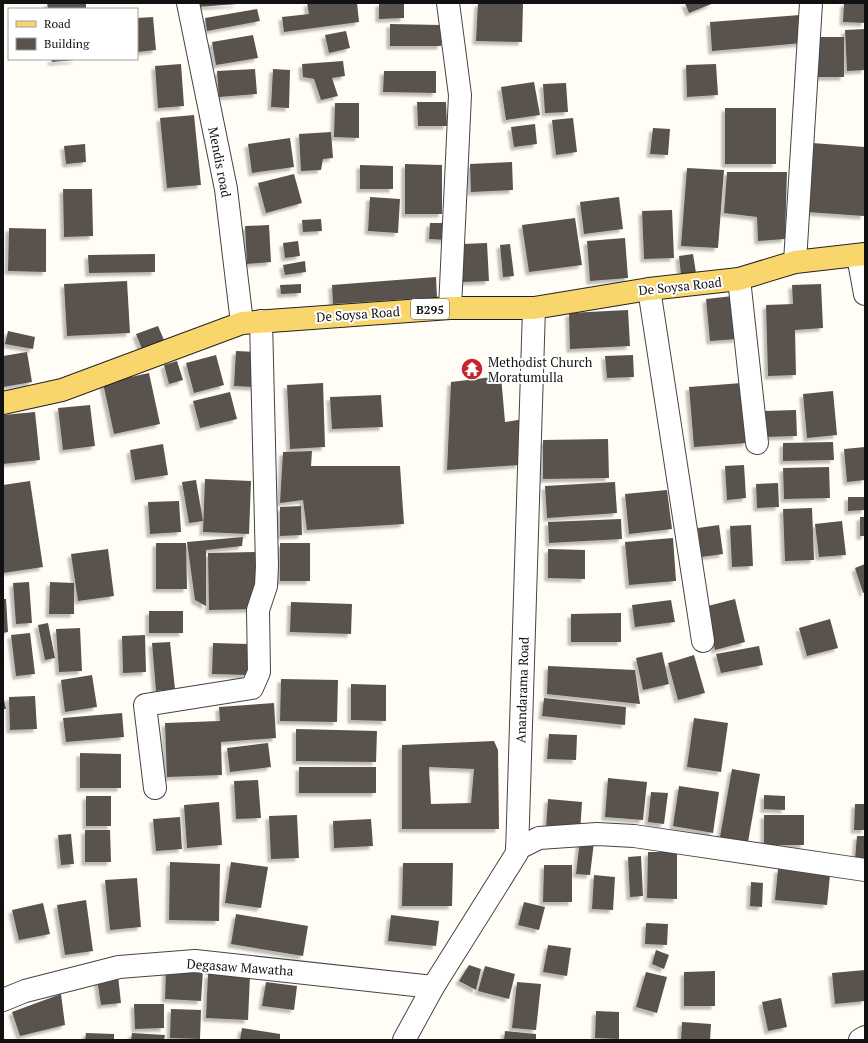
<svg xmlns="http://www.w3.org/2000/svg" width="868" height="1043" viewBox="0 0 868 1043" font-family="'PT Serif',serif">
  <defs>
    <filter id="shadow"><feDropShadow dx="-3.5" dy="3.5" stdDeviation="1" flood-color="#0004"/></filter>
  </defs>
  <rect width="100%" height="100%" fill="#fffdf5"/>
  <!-- building -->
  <g fill="#5a524d" fill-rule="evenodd" filter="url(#shadow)">
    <polygon points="47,3 86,3 86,9 48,9"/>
    <polygon points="198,3 237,3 237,4 198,7"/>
    <polygon points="307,3 357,3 359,22 284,32 282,17 309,14"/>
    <polygon points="379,3 404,3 404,18 379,19"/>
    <polygon points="478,3 523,4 522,42 476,41"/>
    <polygon points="685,3 714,3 689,13"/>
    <polygon points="844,3 865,3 865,23 843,22"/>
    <polygon points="257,9 260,21 207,31 205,18"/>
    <polygon points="800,15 802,43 712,51 710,22"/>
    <polygon points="153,17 156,50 137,52 137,18"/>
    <polygon points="390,24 441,25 441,46 390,46"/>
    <polygon points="865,29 865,70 847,71 845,30"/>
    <polygon points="346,31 350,48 329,53 325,35"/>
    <polygon points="253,35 258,58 216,65 212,42"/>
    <rect x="817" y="37" width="27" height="40"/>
    <polygon points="51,59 75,59 75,60 52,62"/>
    <polygon points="343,61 345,76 332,78 338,96 321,100 314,79 303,77 302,64"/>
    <polygon points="181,64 184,106 158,108 155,66"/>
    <polygon points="716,64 718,95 687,97 686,65"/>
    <polygon points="255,69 257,94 219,97 217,71"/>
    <polygon points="273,69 290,70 289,108 271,107"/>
    <polygon points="384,71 436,71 436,93 383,92"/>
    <polygon points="534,82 540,115 506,120 501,87"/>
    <polygon points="566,83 568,112 545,113 543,84"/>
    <polygon points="417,102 446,102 447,126 418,126"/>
    <polygon points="335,103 359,103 359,138 334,137"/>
    <rect x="725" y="108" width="51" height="56"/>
    <polygon points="194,115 201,185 167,188 160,118"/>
    <polygon points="573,118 577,152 556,155 552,120"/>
    <polygon points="535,124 537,144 514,147 511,127"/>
    <polygon points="653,128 670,129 668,155 650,154"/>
    <polygon points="331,132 333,158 323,159 321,170 301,171 299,134"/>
    <polygon points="290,138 294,167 252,173 248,144"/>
    <polygon points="812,143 865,147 864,216 807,212"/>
    <polygon points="85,144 86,162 66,164 64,146"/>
    <polygon points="512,162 513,190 471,192 470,164"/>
    <polygon points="405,164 442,165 442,214 405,214"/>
    <polygon points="360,165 393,166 393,189 360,189"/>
    <polygon points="687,168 724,170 718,248 681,246"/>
    <polygon points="727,172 787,172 785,239 758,241 757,217 724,213"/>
    <polygon points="294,174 302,203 266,213 258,183"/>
    <polygon points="63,189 92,189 93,236 64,237"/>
    <polygon points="370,197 400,199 398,233 368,231"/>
    <polygon points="619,197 623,229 584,234 580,202"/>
    <polygon points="672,210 674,258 644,259 642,211"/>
    <polygon points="575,218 582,265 529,272 522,225"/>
    <polygon points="321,219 322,231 303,232 302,220"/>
    <polygon points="430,223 448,223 447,240 429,239"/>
    <polygon points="269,225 271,262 247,264 245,226"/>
    <polygon points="9,228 46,229 46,272 8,271"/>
    <polygon points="625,238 628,278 590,281 587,241"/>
    <polygon points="298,241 300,256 285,258 283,243"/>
    <polygon points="487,243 489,281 463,282 462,244"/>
    <polygon points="510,244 514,276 503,277 500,245"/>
    <polygon points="155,254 155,272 89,273 88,255"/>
    <polygon points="693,254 696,273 681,275 679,256"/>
    <polygon points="305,261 306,272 285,275 283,265"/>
    <polygon points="436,277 437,297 333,304 332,285"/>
    <polygon points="127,281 130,333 67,336 64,284"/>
    <polygon points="301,284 301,293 281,294 280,285"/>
    <polygon points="821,284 823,328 795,330 796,375 768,376 766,305 793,304 792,285"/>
    <polygon points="733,296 737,339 710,341 706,299"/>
    <polygon points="628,310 630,346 570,349 569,313"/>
    <polygon points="158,326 164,340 142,349 136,334"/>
    <polygon points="8,331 35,337 33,349 5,344"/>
    <polygon points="236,351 256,352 255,387 234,386"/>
    <polygon points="27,352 32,382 3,387 3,356"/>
    <polygon points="216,355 224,385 194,393 186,363"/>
    <polygon points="633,355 634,377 607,378 605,356"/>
    <polygon points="177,361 183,380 169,384 164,365"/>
    <polygon points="149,373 160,424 114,434 103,383"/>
    <polygon points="501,376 505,422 524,419 519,465 447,470 451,382"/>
    <polygon points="323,383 325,447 290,449 287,385"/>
    <polygon points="742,383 747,443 694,447 689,387"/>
    <polygon points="833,391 837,435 807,438 803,394"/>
    <polygon points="230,392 237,419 200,428 193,401"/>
    <polygon points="381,395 383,427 332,429 330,397"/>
    <polygon points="90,405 95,446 63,450 58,408"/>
    <polygon points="796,410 797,436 765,437 764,411"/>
    <polygon points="35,412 40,460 3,464 3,415"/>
    <polygon points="608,439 609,478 543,479 543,440"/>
    <polygon points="833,442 834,460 783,461 783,443"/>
    <polygon points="163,444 168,475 135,480 130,450"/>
    <polygon points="865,447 865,480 847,482 844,449"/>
    <polygon points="312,451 311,466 400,466 404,524 307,530 303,500 280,503 283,452"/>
    <polygon points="744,465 746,498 727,500 725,466"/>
    <polygon points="829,467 830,498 784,499 783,468"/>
    <polygon points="205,479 251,481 249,534 203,532"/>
    <polygon points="196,480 203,521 189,523 182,482"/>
    <polygon points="30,481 43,567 3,573 3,485"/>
    <polygon points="615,482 617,513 547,518 545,486"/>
    <polygon points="778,483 779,507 757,508 756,484"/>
    <polygon points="667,490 672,529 629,534 625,494"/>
    <polygon points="848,497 865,497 865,510 848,511"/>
    <polygon points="179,501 181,532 150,534 148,502"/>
    <polygon points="301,506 302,535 280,536 280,507"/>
    <polygon points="812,508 814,560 785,561 783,509"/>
    <rect x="860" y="517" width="5" height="19"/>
    <polygon points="621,519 622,539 549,543 548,522"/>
    <polygon points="842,521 846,555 819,557 815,524"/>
    <polygon points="719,525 723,554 701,557 698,528"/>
    <polygon points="751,525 753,566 732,567 730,526"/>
    <polygon points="243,537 242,546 206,550 206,606 195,600 187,542"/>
    <polygon points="673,538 676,581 629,585 625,542"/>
    <polygon points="156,543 186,543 187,589 156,589"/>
    <rect x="280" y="543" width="30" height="38"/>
    <polygon points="108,549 114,596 78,601 71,554"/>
    <polygon points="548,549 585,550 585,579 548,578"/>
    <polygon points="255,552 256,609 209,610 208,553"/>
    <polygon points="865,564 865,592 863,593 855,568"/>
    <polygon points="29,582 32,623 16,624 13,583"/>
    <polygon points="50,582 74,583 74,614 49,614"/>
    <polygon points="3,599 6,599 8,632 3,633"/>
    <polygon points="735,599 745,642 715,650 704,607"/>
    <polygon points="671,600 675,622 635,627 632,605"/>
    <polygon points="291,602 352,604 351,634 290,632"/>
    <rect x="149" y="611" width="34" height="22"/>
    <polygon points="621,613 621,642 571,642 571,614"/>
    <polygon points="830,619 838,648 807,656 799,628"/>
    <polygon points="48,623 55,658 45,660 38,625"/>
    <polygon points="80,628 82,671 59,672 56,629"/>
    <polygon points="30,633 35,674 16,676 11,635"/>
    <polygon points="145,635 146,672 123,673 122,636"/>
    <polygon points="170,642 175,689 156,691 152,643"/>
    <polygon points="213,643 248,644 248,675 212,674"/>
    <polygon points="759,646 763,665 721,673 716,654"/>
    <polygon points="662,652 669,684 643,690 636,658"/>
    <polygon points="694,655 705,693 678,700 668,663"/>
    <polygon points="548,666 635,670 640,704 547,694"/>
    <polygon points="92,675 97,707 65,712 61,680"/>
    <polygon points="281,679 338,680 337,722 280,721"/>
    <polygon points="351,684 386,685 386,721 351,720"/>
    <polygon points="3,695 6,709 3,709"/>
    <polygon points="35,696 37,729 10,730 9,697"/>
    <polygon points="544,698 626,707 625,725 542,716"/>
    <polygon points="274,703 276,738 221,742 222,775 167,777 165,723 220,721 219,707"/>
    <polygon points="122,713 124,737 66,742 63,718"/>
    <polygon points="694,718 728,723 721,772 687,767"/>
    <polygon points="296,729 377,731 376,762 296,761"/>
    <polygon points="549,734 577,735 576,760 547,759"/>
    <path d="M494,741L498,750L499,829H402V745ZM429,767L474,769L471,803L431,804Z"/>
    <polygon points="268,743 271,767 230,772 227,748"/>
    <polygon points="80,753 121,754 121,788 80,788"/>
    <rect x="299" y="767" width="77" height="26"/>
    <polygon points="732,769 760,774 748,842 720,837"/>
    <polygon points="608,778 647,782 643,820 605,817"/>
    <polygon points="258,780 261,818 236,819 234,781"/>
    <polygon points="679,786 719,792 713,833 673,826"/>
    <polygon points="651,792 668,793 664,824 648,822"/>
    <polygon points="764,795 785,796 785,810 764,809"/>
    <rect x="86" y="796" width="25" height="30"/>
    <polygon points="548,799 582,802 580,833 546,830"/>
    <polygon points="219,802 222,845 187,848 184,805"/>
    <polygon points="855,804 865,804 865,830 854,830"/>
    <polygon points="297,815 299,858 271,859 269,816"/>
    <rect x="764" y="815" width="40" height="30"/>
    <polygon points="180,817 182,849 156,851 153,819"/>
    <polygon points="371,819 373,846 334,848 333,821"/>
    <polygon points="85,830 110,830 111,862 85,862"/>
    <polygon points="71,834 74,864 61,865 58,835"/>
    <polygon points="857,836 865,836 865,860 855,859"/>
    <polygon points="580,840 594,842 590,875 576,874"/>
    <polygon points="648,852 677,852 677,899 647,898"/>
    <polygon points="641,856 643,896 630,897 628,857"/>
    <polygon points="170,862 220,864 219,921 169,920"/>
    <polygon points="231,862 268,867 261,908 225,903"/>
    <polygon points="403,863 453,863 452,906 402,906"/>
    <polygon points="544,865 572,865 572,902 543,902"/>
    <polygon points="778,869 830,875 827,905 775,900"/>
    <polygon points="594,875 615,877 613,910 592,909"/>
    <polygon points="137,878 141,927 110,930 105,880"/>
    <polygon points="751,882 763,883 762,907 750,906"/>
    <polygon points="86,900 93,951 65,955 57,905"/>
    <polygon points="524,902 545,907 539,930 518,925"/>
    <polygon points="43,903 50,934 19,940 12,910"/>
    <polygon points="236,914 308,926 303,956 231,944"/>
    <polygon points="391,915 439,921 436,946 388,941"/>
    <polygon points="646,923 668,924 667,945 645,944"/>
    <polygon points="548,945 571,948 567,976 543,972"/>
    <polygon points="656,950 669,955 664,969 652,964"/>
    <polygon points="469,965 481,969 476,990 459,981"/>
    <polygon points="485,966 515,974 509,999 478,991"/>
    <polygon points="166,968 203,970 201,1001 165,999"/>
    <polygon points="865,970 865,1001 835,1004 832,973"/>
    <polygon points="715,971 715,1006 684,1006 684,972"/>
    <polygon points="646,972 667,977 657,1013 636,1007"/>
    <polygon points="208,974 250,976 248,1020 206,1018"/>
    <polygon points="118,976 121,1003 101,1005 97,979"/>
    <polygon points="266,982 297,986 294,1010 262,1006"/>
    <polygon points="517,982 541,984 536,1030 512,1028"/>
    <polygon points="61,994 65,1025 20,1036 12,1012"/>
    <polygon points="781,998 787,1027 768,1031 762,1002"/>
    <polygon points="134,1004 164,1004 164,1028 135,1029"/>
    <polygon points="171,1009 201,1010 200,1039 170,1038"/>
    <polygon points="596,1011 619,1012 619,1039 595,1038"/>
    <polygon points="682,1022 711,1024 710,1040 681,1040"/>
    <polygon points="242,1028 280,1034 280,1040 240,1040"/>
    <polygon points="505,1031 536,1034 536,1040 504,1040"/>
    <polygon points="86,1033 114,1034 114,1040 85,1040"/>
    <polygon points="132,1033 165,1035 164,1040 131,1040"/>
  </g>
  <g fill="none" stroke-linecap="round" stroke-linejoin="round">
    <!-- street casing -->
    <g stroke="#444" stroke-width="24">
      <g id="street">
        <polyline points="188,3 226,189 242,323"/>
        <polyline points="448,3 460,95 450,308"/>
        <polyline points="858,256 865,294"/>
        <polyline points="795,262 811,3"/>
        <polyline points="739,279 757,443"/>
        <polyline points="649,289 703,641"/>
        <polyline points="155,788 145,705 252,688 259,672 258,610 266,586 267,566 261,321"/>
        <polyline points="517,849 539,838 597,834 634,836 865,870"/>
        <polyline points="3,1000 25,991 119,967 195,961 433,987"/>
        <polyline points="404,1040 433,987 517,853 534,308"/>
        <polyline points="860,1040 865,1037"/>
      </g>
    </g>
    <!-- primary casing -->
    <g stroke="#222" stroke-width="24">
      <polyline id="primary" points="3,403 62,390 242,323 450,308 534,308 649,289 739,279 795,262 865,254"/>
    </g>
    <!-- street -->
    <use href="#street" stroke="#fff" stroke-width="22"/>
    <!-- primary -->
    <use href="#primary" stroke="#f9d66b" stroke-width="22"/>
  </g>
  <!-- icons -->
  <defs>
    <g id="temple-disc" transform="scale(1.15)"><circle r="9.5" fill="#c4262e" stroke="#fff"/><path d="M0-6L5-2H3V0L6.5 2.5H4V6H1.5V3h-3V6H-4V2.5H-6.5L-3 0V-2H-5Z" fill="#fff"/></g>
  </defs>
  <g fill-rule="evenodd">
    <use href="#temple-disc" x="472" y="369"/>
  </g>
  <g text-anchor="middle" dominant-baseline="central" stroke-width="4" stroke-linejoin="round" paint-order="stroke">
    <!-- shield labels -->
    <rect fill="#fff" stroke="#585858" stroke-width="1" x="411" y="299" width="38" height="20" rx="3"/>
    <g font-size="12" font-weight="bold" fill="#111">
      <text x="430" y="309">B295</text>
    </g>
    <!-- street labels -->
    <g font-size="13" fill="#111" stroke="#fff">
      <text transform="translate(220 162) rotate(79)">Mendis road</text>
      <text transform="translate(680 286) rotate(-6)">De Soysa Road</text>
      <text transform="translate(358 314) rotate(-4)">De Soysa Road</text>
      <text transform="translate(522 690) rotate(-88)">Anandarama Road</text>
      <text transform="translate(240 967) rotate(4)">Degasaw Mawatha</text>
    </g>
    <!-- poi labels -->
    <g font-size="13" fill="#111" stroke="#fff" text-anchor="start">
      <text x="488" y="362">Methodist Church<tspan x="488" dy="15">Moratumulla</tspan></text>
    </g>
  </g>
  <!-- border -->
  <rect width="868" height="1043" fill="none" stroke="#111111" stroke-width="8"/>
  <!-- legend -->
  <rect x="8" y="8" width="130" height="52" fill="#ffffff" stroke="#a0a0a0"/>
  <rect x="16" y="21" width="20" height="6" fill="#f9d66b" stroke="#a0a0a0"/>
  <text x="44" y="28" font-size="12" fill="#111111">Road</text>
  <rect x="16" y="38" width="20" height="12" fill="#5a524d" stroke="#a0a0a0"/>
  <text x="44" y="48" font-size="12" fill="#111111">Building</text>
</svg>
